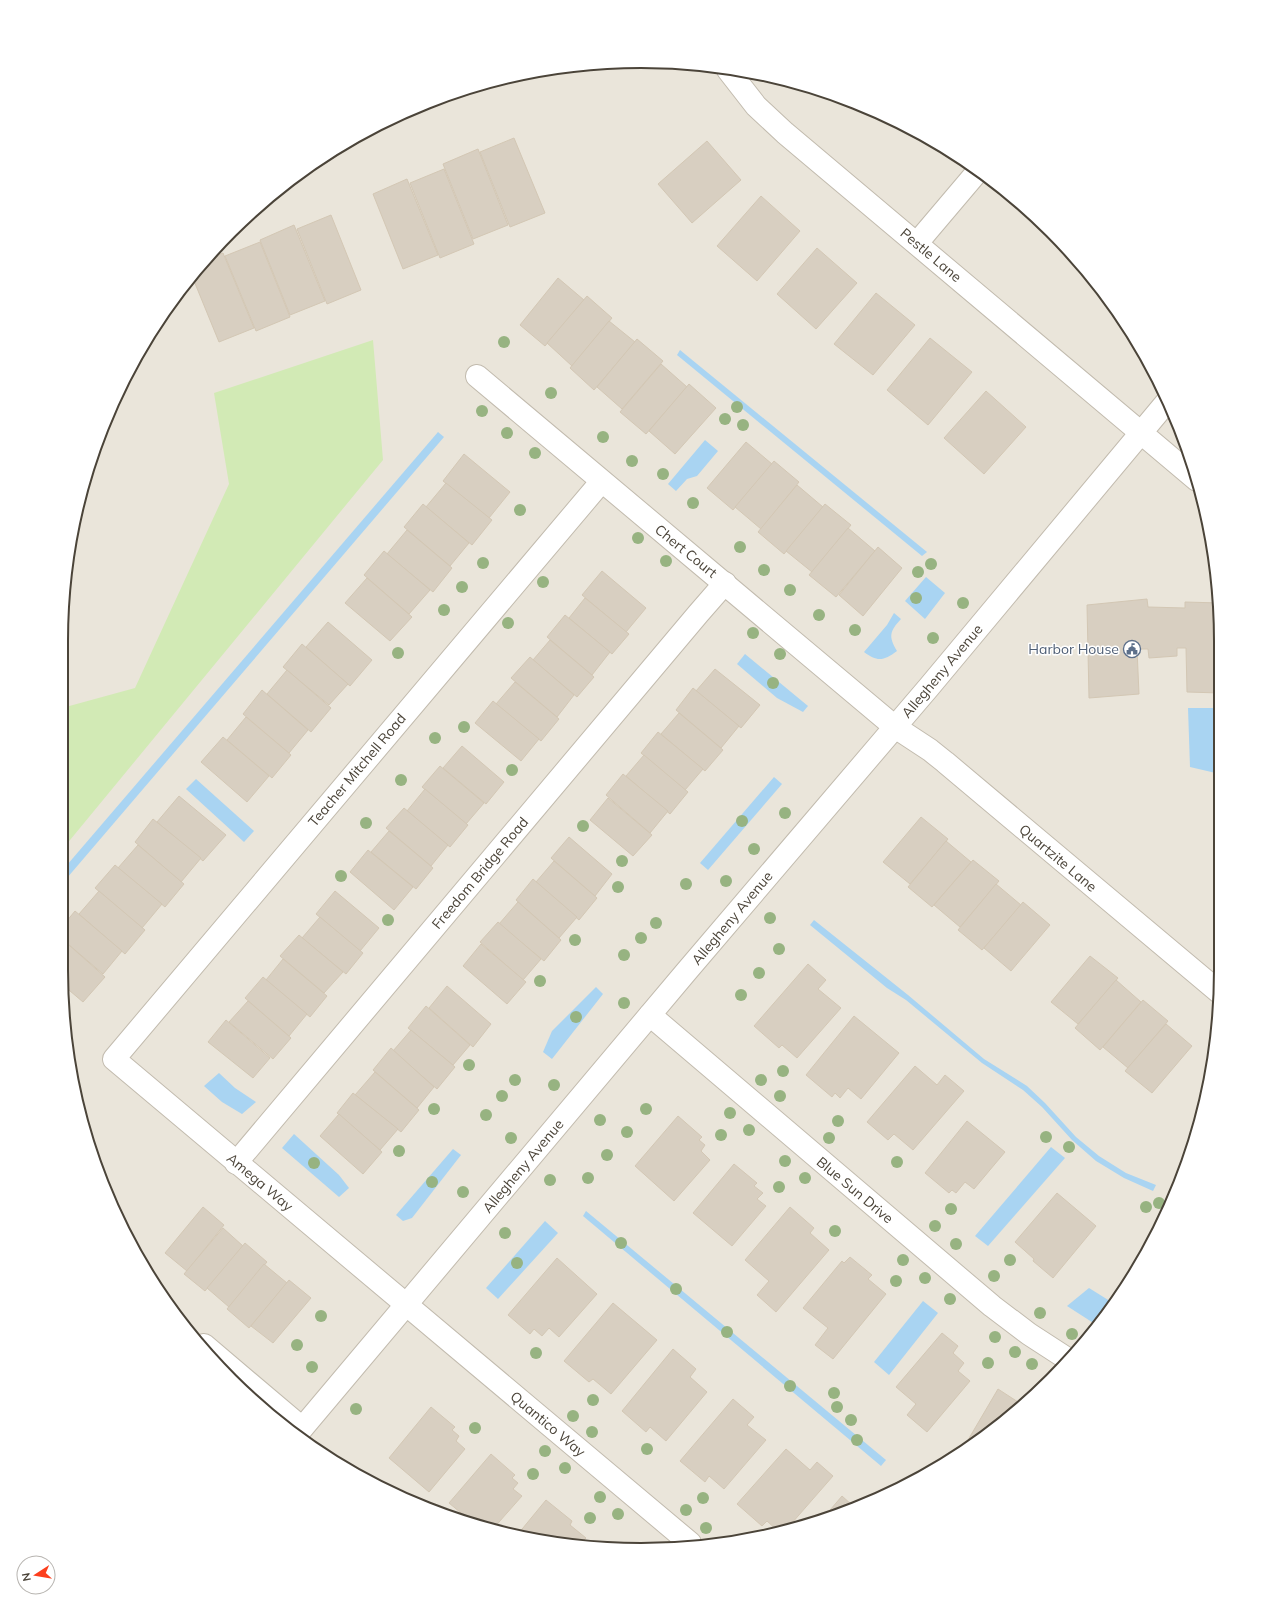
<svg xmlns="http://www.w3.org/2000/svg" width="1282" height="1611" viewBox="0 0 1282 1611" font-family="Mulish,sans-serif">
  <rect width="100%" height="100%" fill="#f6f3ec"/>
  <!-- residential -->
  <polygon fill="#eae5da" points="679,62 791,81 898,121 994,181 1077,259 1143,351 1201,491 1220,603 1221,970 1210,1083 1177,1192 1123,1292 1024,1406 931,1472 791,1530 641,1550 491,1530 351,1472 231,1380 139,1260 81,1120 61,970 62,603 92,454 139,351 205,259 288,181 351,139 455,92 566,66"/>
  <!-- green -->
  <polygon fill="#d2eab5" points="373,340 383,460 61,851 62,708 135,688 229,484 214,393"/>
  <!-- water -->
  <g fill="#a9d4f2">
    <polygon points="680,350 927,552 922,556 677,355"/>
    <polygon points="438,432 444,437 61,885 61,872"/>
    <polygon points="705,440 718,451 697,476 687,479 676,491 668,484"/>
    <polygon points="926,577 945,593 925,619 905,601"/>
    <path d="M894,613L901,619C890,631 888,636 897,651C884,661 877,662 864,652L887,625Z"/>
    <polygon points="745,654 808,706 803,712 777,698 737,664"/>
    <polygon points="1188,708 1220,708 1220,774 1190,767"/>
    <polygon points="774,777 782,784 708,870 700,863"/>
    <polygon points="196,779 254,831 244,842 186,789"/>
    <polygon points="814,920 908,995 984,1059 1027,1086 1045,1103 1076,1137 1099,1156 1126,1173 1156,1185 1153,1191 1124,1178 1096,1161 1072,1140 1042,1107 1023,1090 982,1063 906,1000 887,988 810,925"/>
    <polygon points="596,987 603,994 552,1059 543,1052 552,1031"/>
    <polygon points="219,1073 235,1088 256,1102 242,1114 222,1102 204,1086"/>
    <polygon points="294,1134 339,1175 349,1188 339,1197 282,1148"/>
    <polygon points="1051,1147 1065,1158 988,1246 975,1236"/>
    <polygon points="453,1149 461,1155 412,1218 403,1221 396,1215"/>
    <polygon points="586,1211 886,1460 881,1466 583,1216"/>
    <polygon points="545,1221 558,1233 498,1299 486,1288"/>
    <polygon points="1089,1288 1113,1303 1095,1324 1067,1306"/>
    <polygon points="923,1301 938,1313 889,1375 874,1362"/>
  </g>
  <!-- building -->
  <g fill="#d8cfc1" stroke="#d3c7b4">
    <polygon points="514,138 545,213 510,227 480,152"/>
    <polygon points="707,141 741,180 692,223 658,184"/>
    <polygon points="478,149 508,225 473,239 443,164"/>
    <polygon points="444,169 474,244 440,258 410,183"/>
    <polygon points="407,179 438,255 403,269 373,194"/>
    <polygon points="761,196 800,231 757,281 717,246"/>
    <polygon points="331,215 361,290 327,304 297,229"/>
    <polygon points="294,225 325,301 290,315 260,240"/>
    <polygon points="260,242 290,317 256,331 225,256"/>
    <polygon points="817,248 857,283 816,329 777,294"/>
    <polygon points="223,253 254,328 219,342 192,276 203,261"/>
    <polygon points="558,278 584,300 545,346 520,325"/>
    <polygon points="876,293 915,325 873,375 834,344"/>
    <polygon points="587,296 612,318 572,366 547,343"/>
    <polygon points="609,321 635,342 594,390 570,368"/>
    <polygon points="930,338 972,372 928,425 887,390"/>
    <polygon points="637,339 663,361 622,409 597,387"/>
    <polygon points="661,364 687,387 646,434 620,412"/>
    <polygon points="689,384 716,408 675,454 649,431"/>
    <polygon points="986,391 1026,427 984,474 944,438"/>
    <polygon points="746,442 772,464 733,510 707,488"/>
    <polygon points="464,454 510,492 489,518 443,481"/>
    <polygon points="774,461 799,482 761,529 735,507"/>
    <polygon points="446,483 492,520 472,545 426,507"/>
    <polygon points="797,485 823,507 784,554 758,532"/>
    <polygon points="423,504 469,543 450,566 404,527"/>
    <polygon points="825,504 851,525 812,572 786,551"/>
    <polygon points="848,528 875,551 836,597 809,575"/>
    <polygon points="407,530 452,568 433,592 387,554"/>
    <polygon points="878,547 902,568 863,616 839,595"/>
    <polygon points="384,551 430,590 409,614 364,575"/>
    <polygon points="602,571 646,608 626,632 582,595"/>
    <polygon points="367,578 412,617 390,641 345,603"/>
    <polygon points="585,598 629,634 612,654 569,618"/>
    <polygon points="1147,599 1148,607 1185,608 1185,602 1220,603 1220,693 1187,692 1186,648 1177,648 1177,656 1149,658 1148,649 1137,649 1139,694 1089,698 1087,605"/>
    <polygon points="565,615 610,652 592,675 547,637"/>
    <polygon points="328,622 372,660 350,686 306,647"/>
    <polygon points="550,640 594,677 577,697 533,660"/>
    <polygon points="302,644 348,684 329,705 283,667"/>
    <polygon points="530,657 574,695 557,717 511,678"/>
    <polygon points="715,669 760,705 741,728 696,691"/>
    <polygon points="287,670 331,708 311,732 267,694"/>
    <polygon points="515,682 559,719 541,741 496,704"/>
    <polygon points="693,688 739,726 721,748 676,710"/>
    <polygon points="262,690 308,730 289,753 243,714"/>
    <polygon points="493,701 539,739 521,761 475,723"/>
    <polygon points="679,713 723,750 705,771 661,734"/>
    <polygon points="246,717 291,755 272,778 227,740"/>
    <polygon points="658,732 703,769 685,790 641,753"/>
    <polygon points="223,737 269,776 247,802 201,762"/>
    <polygon points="462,746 504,782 486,804 443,768"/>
    <polygon points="644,755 688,792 670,814 626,776"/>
    <polygon points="440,766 484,803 466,824 422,787"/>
    <polygon points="623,774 668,811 650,833 606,795"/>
    <polygon points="425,789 468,825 450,847 407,811"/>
    <polygon points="179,796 226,835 203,861 157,822"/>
    <polygon points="608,798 652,835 633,856 590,820"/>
    <polygon points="404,808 448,845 431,866 386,828"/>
    <polygon points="921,817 948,839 910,884 883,862"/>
    <polygon points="153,819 201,858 181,882 135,842"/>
    <polygon points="389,831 433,868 416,889 371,852"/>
    <polygon points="569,837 612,874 595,896 551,858"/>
    <polygon points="946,841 971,862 932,907 908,887"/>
    <polygon points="138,845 184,884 165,907 118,868"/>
    <polygon points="368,850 413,887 394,910 350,872"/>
    <polygon points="973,860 999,881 960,927 934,905"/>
    <polygon points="554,861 597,898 579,920 536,882"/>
    <polygon points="115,865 162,904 142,928 95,888"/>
    <polygon points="533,879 577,917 559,938 516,900"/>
    <polygon points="996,884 1021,905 982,950 958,930"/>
    <polygon points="99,891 145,930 125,954 79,914"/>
    <polygon points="335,891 379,928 360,951 316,914"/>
    <polygon points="518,902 561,940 544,961 499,924"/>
    <polygon points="1023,902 1050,925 1011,971 984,948"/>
    <polygon points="75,911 122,951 103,974 61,938 61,928"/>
    <polygon points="320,917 363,953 346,974 302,938"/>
    <polygon points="498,922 541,959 523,980 480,942"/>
    <polygon points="299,935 343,972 324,993 280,956"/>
    <polygon points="61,938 105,977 83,1002 63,985 61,970"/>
    <polygon points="481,944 526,982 507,1004 463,966"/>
    <polygon points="1090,956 1118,978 1078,1024 1051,1002"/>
    <polygon points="283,959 327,996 310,1017 266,980"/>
    <polygon points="808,964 826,980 818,989 841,1008 797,1058 782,1045 779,1048 754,1026"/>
    <polygon points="263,977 307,1014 289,1036 245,998"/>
    <polygon points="1116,980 1141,1002 1100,1050 1075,1028"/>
    <polygon points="447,986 491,1024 473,1047 429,1008"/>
    <polygon points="1143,1000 1168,1021 1128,1068 1103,1047"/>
    <polygon points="248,1001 291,1038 273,1059 229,1022"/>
    <polygon points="426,1006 470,1045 453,1065 408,1028"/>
    <polygon points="854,1016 899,1053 861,1099 848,1088 840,1098 835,1093 832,1097 806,1075"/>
    <polygon points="226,1020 270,1058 253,1078 208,1042"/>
    <polygon points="1166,1024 1192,1046 1152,1093 1125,1071"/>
    <polygon points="411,1030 455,1067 437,1089 393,1051"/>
    <polygon points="391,1048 434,1087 417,1108 373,1070"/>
    <polygon points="915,1066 937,1085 945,1075 964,1091 913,1150 894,1134 888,1140 867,1122"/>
    <polygon points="375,1072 419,1110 401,1132 355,1095"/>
    <polygon points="353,1093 398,1129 380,1150 337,1113"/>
    <polygon points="339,1114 382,1152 363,1174 320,1136"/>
    <polygon points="678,1116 702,1137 699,1140 705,1145 701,1151 710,1160 674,1201 635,1166"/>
    <polygon points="967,1121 1005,1152 974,1189 965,1182 956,1193 952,1190 949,1193 925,1173"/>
    <polygon points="734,1164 757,1183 754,1186 763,1193 757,1199 766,1206 732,1246 693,1213"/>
    <polygon points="1057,1193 1096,1226 1053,1278 1033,1261 1034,1259 1015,1242"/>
    <polygon points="203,1207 224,1225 187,1271 165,1253"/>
    <polygon points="790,1207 814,1228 810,1233 829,1250 776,1312 757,1295 769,1281 745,1260"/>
    <polygon points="223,1228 243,1246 205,1291 184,1274"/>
    <polygon points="245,1243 267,1262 229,1307 207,1288"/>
    <polygon points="850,1257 872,1275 868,1279 886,1294 833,1359 815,1345 828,1328 803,1308 842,1261 844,1263"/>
    <polygon points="557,1258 597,1294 559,1337 549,1328 542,1336 534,1329 530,1334 508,1315"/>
    <polygon points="264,1264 287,1283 249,1328 227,1309"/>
    <polygon points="289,1280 311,1298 273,1343 251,1326"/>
    <polygon points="613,1303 657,1340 611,1394 593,1379 589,1382 564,1361"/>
    <polygon points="942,1333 958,1346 953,1353 964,1363 958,1371 970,1381 927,1432 907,1415 916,1404 896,1387"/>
    <polygon points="673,1349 696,1369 690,1377 707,1392 666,1441 650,1427 646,1432 622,1411"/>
    <polygon points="998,1389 1018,1402 1020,1399 1026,1403 972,1443 968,1440"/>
    <polygon points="733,1399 754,1417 747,1425 766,1440 724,1489 709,1476 705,1482 680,1461"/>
    <polygon points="431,1407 455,1427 452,1430 459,1436 456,1441 465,1449 429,1492 389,1458"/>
    <polygon points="786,1449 810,1470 817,1462 833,1476 785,1531 779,1532 767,1521 762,1526 737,1504"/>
    <polygon points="491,1454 515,1475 512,1478 518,1483 513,1489 522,1496 492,1530 472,1522 449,1503"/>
    <polygon points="842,1496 852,1505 825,1516"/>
    <polygon points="546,1500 572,1521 570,1525 586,1538 582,1542 518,1534"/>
  </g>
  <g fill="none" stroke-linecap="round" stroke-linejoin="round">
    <!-- minor casing -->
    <g stroke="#c2bbae" stroke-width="24">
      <g id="minor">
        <polyline points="728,70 756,106 785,133 1197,480"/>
        <polyline points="917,243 978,171"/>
        <polyline points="477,376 895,727 930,750 945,762 1219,992"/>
        <polyline points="601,482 114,1059 690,1543"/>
        <polyline points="650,1015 992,1306 1029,1334 1066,1358"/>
        <polyline points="236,1163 698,614 725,583"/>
        <polyline points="204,1345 302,1428"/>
        <polyline points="299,1432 686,972 929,687 1165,404"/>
      </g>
    </g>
    <!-- minor -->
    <use href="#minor" stroke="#fff" stroke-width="22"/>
  </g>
  <!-- trees -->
  <g fill="#97b381">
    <circle cx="504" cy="342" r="6"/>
    <circle cx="551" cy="393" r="6"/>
    <circle cx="737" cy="407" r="6"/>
    <circle cx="482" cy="411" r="6"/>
    <circle cx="725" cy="419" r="6"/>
    <circle cx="743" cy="425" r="6"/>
    <circle cx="507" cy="433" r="6"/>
    <circle cx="603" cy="437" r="6"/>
    <circle cx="535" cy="453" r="6"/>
    <circle cx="632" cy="461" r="6"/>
    <circle cx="663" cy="474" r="6"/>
    <circle cx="693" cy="503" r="6"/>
    <circle cx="520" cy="510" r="6"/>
    <circle cx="638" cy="538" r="6"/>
    <circle cx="740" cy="547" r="6"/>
    <circle cx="666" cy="561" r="6"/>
    <circle cx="483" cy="563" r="6"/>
    <circle cx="931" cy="564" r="6"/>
    <circle cx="764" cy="570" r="6"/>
    <circle cx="918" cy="572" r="6"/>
    <circle cx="543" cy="582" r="6"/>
    <circle cx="462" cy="587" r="6"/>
    <circle cx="790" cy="590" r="6"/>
    <circle cx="916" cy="598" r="6"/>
    <circle cx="963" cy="603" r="6"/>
    <circle cx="444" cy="610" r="6"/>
    <circle cx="819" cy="615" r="6"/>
    <circle cx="508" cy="623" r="6"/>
    <circle cx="855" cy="630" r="6"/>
    <circle cx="753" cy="633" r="6"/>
    <circle cx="933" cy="638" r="6"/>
    <circle cx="398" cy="653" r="6"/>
    <circle cx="780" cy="654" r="6"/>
    <circle cx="773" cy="683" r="6"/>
    <circle cx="464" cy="727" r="6"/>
    <circle cx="435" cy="738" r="6"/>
    <circle cx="512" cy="770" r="6"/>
    <circle cx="401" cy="780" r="6"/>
    <circle cx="785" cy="813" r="6"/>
    <circle cx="742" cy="821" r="6"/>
    <circle cx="366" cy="823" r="6"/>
    <circle cx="583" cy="826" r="6"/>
    <circle cx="754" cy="849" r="6"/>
    <circle cx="622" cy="861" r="6"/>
    <circle cx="341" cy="876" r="6"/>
    <circle cx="726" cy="881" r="6"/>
    <circle cx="686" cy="884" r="6"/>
    <circle cx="618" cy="887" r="6"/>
    <circle cx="770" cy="918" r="6"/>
    <circle cx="388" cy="920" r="6"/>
    <circle cx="656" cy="923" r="6"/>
    <circle cx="641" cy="938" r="6"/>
    <circle cx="575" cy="940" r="6"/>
    <circle cx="779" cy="949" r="6"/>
    <circle cx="624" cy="955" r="6"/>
    <circle cx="759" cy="973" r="6"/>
    <circle cx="540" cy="981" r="6"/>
    <circle cx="741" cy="995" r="6"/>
    <circle cx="624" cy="1003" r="6"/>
    <circle cx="576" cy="1017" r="6"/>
    <circle cx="469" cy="1065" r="6"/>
    <circle cx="783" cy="1071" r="6"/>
    <circle cx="515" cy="1080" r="6"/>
    <circle cx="761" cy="1080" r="6"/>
    <circle cx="554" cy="1085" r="6"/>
    <circle cx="502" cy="1096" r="6"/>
    <circle cx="780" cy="1096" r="6"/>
    <circle cx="434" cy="1109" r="6"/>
    <circle cx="646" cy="1109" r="6"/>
    <circle cx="730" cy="1113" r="6"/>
    <circle cx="486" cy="1115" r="6"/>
    <circle cx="600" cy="1120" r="6"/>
    <circle cx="838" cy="1121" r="6"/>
    <circle cx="749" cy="1130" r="6"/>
    <circle cx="627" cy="1132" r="6"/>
    <circle cx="721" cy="1135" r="6"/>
    <circle cx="1046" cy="1137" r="6"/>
    <circle cx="511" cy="1138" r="6"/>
    <circle cx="829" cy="1138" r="6"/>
    <circle cx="1069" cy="1147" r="6"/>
    <circle cx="399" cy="1151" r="6"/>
    <circle cx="607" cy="1155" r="6"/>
    <circle cx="785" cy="1161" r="6"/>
    <circle cx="897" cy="1162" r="6"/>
    <circle cx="314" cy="1163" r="6"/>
    <circle cx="588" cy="1178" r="6"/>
    <circle cx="805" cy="1178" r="6"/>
    <circle cx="550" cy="1180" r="6"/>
    <circle cx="432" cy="1182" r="6"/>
    <circle cx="779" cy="1187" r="6"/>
    <circle cx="463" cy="1192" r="6"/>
    <circle cx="1159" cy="1203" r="6"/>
    <circle cx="1146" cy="1207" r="6"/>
    <circle cx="951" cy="1209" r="6"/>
    <circle cx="935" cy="1226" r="6"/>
    <circle cx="835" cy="1231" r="6"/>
    <circle cx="505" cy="1233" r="6"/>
    <circle cx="621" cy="1243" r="6"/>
    <circle cx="956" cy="1244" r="6"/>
    <circle cx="903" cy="1260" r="6"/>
    <circle cx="1010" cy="1260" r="6"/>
    <circle cx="517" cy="1263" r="6"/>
    <circle cx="994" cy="1276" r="6"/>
    <circle cx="925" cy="1278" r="6"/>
    <circle cx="896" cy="1281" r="6"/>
    <circle cx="676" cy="1289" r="6"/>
    <circle cx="950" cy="1299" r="6"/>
    <circle cx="1040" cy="1313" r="6"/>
    <circle cx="321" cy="1316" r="6"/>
    <circle cx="727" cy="1332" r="6"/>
    <circle cx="1072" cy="1334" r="6"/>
    <circle cx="995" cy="1337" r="6"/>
    <circle cx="297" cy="1345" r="6"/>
    <circle cx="1015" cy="1352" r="6"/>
    <circle cx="536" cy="1353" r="6"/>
    <circle cx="988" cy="1363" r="6"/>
    <circle cx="1032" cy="1364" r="6"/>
    <circle cx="312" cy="1367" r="6"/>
    <circle cx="790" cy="1386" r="6"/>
    <circle cx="834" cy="1393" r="6"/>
    <circle cx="593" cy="1400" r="6"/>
    <circle cx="837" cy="1407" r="6"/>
    <circle cx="356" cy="1409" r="6"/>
    <circle cx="573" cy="1416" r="6"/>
    <circle cx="851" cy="1420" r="6"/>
    <circle cx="475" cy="1428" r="6"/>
    <circle cx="592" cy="1432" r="6"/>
    <circle cx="857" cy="1440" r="6"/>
    <circle cx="647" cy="1449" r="6"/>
    <circle cx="545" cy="1451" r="6"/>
    <circle cx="565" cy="1468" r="6"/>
    <circle cx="533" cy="1474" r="6"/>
    <circle cx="600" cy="1497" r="6"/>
    <circle cx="703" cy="1498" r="6"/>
    <circle cx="686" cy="1510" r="6"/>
    <circle cx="618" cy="1514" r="6"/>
    <circle cx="590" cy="1518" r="6"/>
    <circle cx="706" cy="1528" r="6"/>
  </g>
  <!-- icons -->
  <defs>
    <g id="civic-ring" transform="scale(0.9)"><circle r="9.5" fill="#fff" stroke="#5c6f8a" stroke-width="1.5"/><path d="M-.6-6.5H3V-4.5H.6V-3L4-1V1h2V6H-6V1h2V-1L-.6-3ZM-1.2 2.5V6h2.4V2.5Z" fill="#5c6f8a"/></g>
  </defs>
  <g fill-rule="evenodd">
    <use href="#civic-ring" x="1132" y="649"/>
  </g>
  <g text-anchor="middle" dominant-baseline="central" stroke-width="3" stroke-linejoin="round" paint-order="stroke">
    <!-- street labels -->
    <g font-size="14" fill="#4b4439" stroke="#fff">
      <text transform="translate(931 255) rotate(40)">Pestle Lane</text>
      <text transform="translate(686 551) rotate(39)">Chert Court</text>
      <text transform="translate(942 671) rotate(-50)">Allegheny Avenue</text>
      <text transform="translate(357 770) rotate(-50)">Teacher Mitchell Road</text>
      <text transform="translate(1058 858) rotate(40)">Quartzite Lane</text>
      <text transform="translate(480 873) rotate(-50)">Freedom Bridge Road</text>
      <text transform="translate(732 918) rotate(-50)">Allegheny Avenue</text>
      <text transform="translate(523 1166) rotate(-50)">Allegheny Avenue</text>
      <text transform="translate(260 1182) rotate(40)">Amega Way</text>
      <text transform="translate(855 1190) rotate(40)">Blue Sun Drive</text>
      <text transform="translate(548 1424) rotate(40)">Quantico Way</text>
    </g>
    <!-- service labels -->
    <g font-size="14" fill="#4e5e75" stroke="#fff" text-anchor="end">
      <text x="1119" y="649">Harbor House</text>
    </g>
  </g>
  <!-- crop -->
  <path d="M0 0H1282V1611H0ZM641 68H641A573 573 0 0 1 1214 641V970A573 573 0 0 1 641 1543H641A573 573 0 0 1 68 970V641A573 573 0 0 1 641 68Z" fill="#fff" fill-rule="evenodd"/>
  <path fill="none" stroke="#4b4439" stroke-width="2" d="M641 68H641A573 573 0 0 1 1214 641V970A573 573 0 0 1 641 1543H641A573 573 0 0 1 68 970V641A573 573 0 0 1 641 68Z"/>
  <!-- north arrow -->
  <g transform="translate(36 1575) rotate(258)"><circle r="19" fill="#ffffff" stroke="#b7b4b0"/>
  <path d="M0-3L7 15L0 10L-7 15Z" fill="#fc3f1d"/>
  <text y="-6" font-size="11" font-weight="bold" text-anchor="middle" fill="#4b4439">N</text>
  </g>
</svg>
